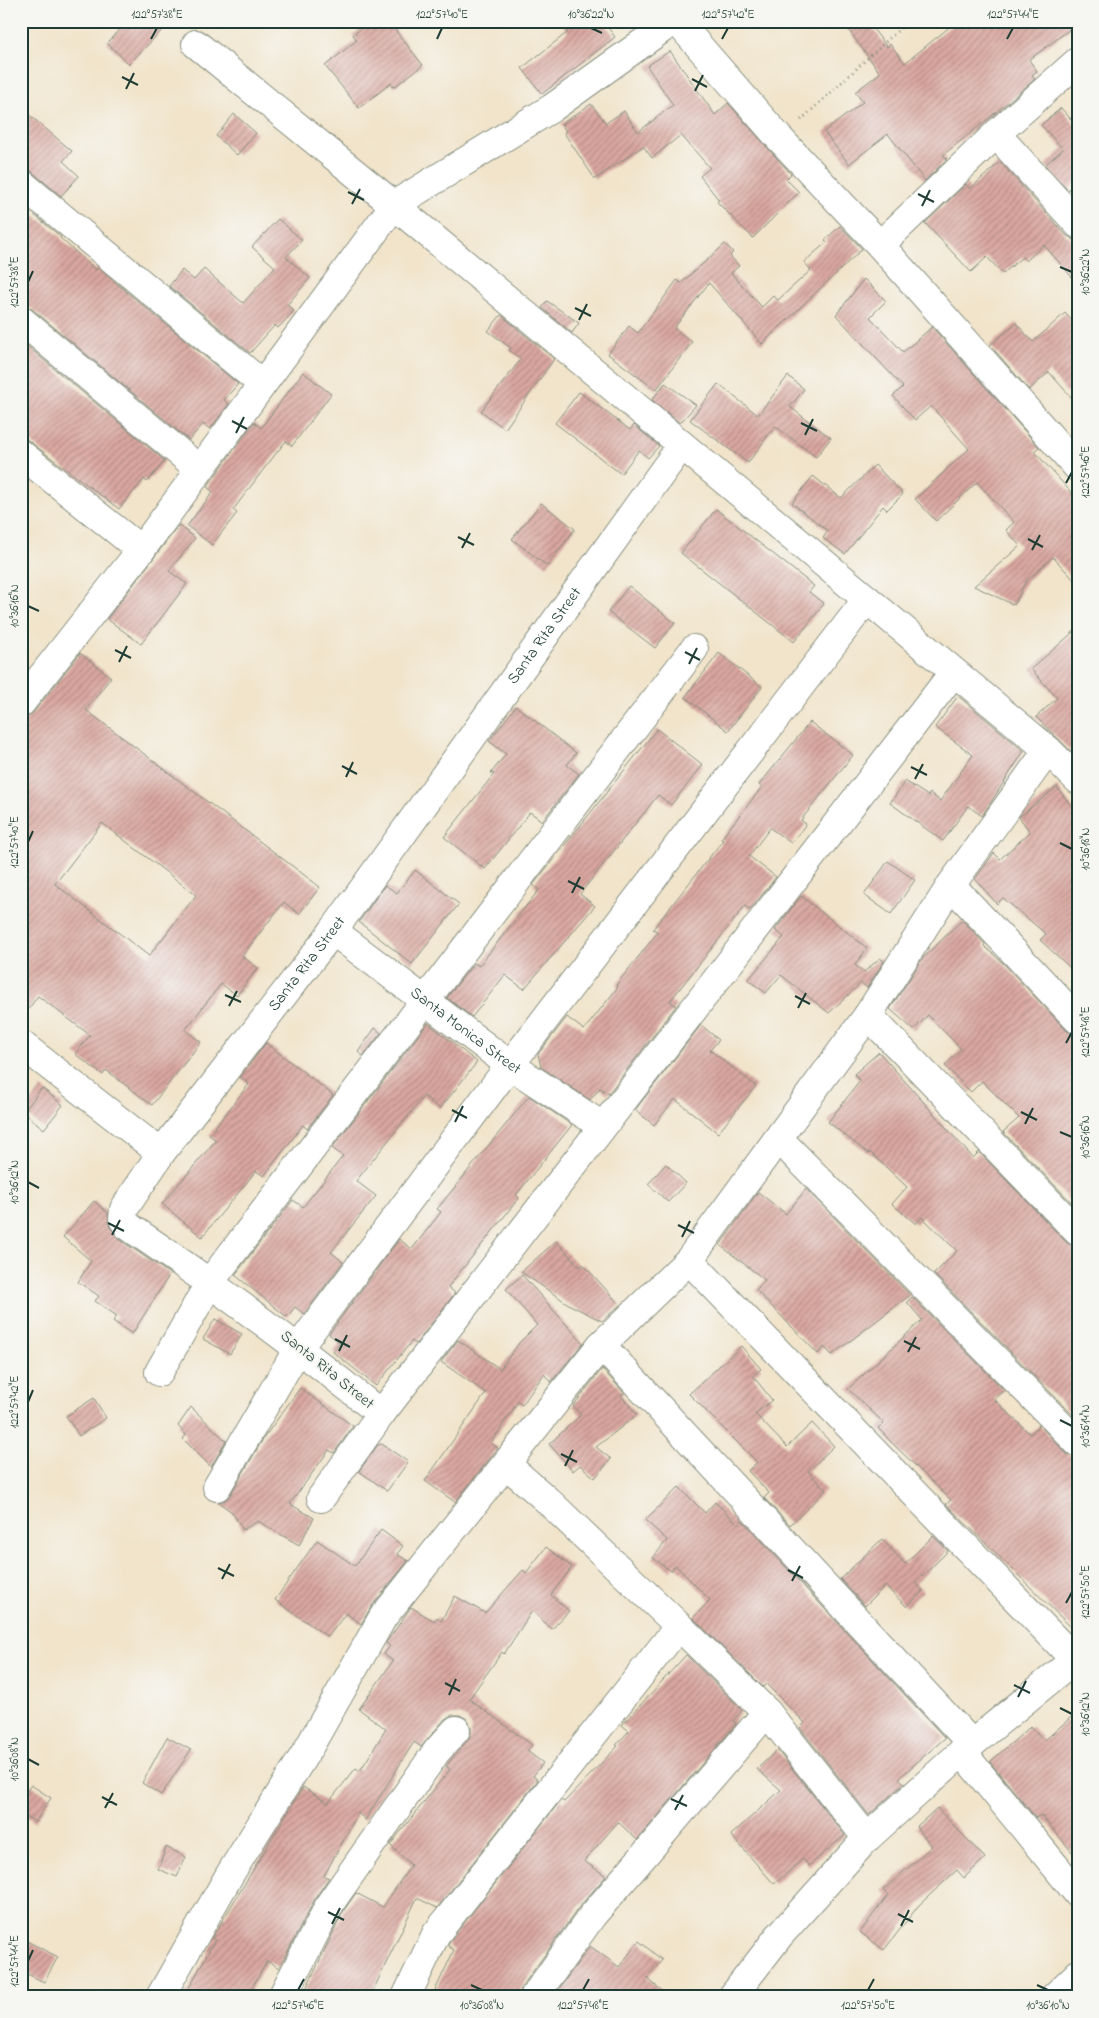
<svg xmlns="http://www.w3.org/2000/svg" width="1099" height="2018" viewBox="0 0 1099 2018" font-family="'Indie Flower',sans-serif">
  <defs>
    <pattern id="building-hatch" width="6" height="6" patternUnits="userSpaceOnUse" patternTransform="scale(1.25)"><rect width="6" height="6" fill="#daa7a0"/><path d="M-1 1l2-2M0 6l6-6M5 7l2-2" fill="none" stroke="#b08983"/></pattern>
  </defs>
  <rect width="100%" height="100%" fill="#f6f6f2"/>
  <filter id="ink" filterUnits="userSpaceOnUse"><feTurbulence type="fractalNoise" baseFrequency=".02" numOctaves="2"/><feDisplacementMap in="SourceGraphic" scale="10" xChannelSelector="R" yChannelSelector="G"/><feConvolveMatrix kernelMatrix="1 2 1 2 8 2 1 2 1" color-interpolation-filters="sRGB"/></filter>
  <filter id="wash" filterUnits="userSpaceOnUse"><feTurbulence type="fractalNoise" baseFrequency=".0096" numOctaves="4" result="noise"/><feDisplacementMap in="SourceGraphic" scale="20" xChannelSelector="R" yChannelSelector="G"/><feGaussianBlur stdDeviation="1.12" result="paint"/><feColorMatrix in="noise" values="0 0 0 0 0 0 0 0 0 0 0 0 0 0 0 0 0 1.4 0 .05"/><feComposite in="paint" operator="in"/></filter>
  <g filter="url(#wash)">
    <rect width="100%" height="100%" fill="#f1e4cb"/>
    <g id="blocks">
      <!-- building -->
      <g fill="url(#building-hatch)" fill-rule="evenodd">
        <polygon points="128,21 171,21 129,64 107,43"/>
        <polygon points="371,21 388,21 423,65 394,87 391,83 359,108 325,66 357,40 353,35"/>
        <polygon points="560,21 603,21 615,37 542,94 522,68 568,32"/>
        <polygon points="842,21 867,21 887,47 890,44 905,63 957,21 1078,21 1078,23 1029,60 1037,71 1032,75 1035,79 994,114 943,155 947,159 925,181 888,134 849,164 824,132 863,102 855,92 880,73"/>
        <polygon points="670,51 715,115 728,103 791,174 786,179 799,192 753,238 717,202 719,200 700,176 710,168 681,135 652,158 643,146 595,179 564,133 566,131 561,124 591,104 606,123 624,111 638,132 673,105 647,66"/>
        <polygon points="21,108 72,151 63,161 79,176 61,196 31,171 21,168"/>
        <polygon points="1061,108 1078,127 1078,181 1068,190 1045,165 1063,149 1041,125"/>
        <polygon points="234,114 256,133 237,155 216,136"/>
        <polygon points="1000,162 1066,235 1078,242 1078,284 1044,245 1026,261 1022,257 1003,274 987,257 971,272 925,223 966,184 970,189"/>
        <polygon points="21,204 61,237 60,238 96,270 98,268 238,384 224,400 229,404 210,429 203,424 189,440 31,308 21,305"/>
        <polygon points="278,219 302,240 286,257 310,278 287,305 294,311 278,328 275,325 250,353 169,286 182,270 194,280 204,269 243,303 275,267 252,247"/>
        <polygon points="840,226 862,249 762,344 709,283 674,328 692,342 656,390 608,354 629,326 638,333 677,280 681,283 725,244 733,252 730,256 739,266 731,273 762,307 773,296 778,300 811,270 804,262 827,242 825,240"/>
        <polygon points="864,279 886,301 870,317 903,352 932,327 1039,447 1034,451 1078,500 1078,584 1053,557 1026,581 1014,605 974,586 1020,546 1006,530 1014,522 977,482 936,521 915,499 969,449 931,406 915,420 893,396 903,387 836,315"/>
        <polygon points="547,301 579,323 572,333 542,308"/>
        <polygon points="1065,313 1078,327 1078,405 1049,372 1029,390 990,345 1016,323 1033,342"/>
        <polygon points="501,315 554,359 505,429 481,411 521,359 509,350 511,348 488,331"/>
        <polygon points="21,341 165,461 147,482 144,479 119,509 21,435"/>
        <polygon points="303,372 331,394 292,446 286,441 263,470 233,510 237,513 212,545 187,526 213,492 207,487 254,422 261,428"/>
        <polygon points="788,376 804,389 790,407 831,438 816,457 775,426 748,463 690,420 718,384 758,415"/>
        <polygon points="665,383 696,405 680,423 652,400"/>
        <polygon points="579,392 630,430 634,425 659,446 648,458 639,450 621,474 555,423"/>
        <polygon points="875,465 903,494 887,510 883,506 845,554 823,538 828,531 792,503 813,476 841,498"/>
        <polygon points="541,503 575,529 547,566 512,539"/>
        <polygon points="716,509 814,586 809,592 824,604 794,642 681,553"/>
        <polygon points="179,525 195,538 169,571 187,584 141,644 107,619"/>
        <polygon points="629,586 675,623 655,648 608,612"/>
        <polygon points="1078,628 1078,758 1036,717 1057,698 1031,669"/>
        <path d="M80,653L111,677L86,710L320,887L299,914L284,902L242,956L258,968L237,995L221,984L185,1030L201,1042L152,1105L106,1070L103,1075L75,1054L90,1035L38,996L21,1019V721L33,713ZM102,823L196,895L149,956L55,884Z"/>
        <polygon points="719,653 762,687 728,731 685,697"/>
        <polygon points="958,696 1024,751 982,816 968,806 943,841 890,803 905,781 928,796 930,793 940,801 973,755 935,727"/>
        <polygon points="516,706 576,753 567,765 579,774 542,821 530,812 485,869 444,837 494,774 491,773 506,754 489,741"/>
        <polygon points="810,722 853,755 801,820 806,824 791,843 770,828 749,856 776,877 750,910 745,906 670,1001 676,1006 608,1094 600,1088 590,1100 541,1067 538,1054 567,1017 584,1030 618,987 616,985 658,932 653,929 723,840 721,839 762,787 759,785"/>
        <polygon points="657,729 703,765 671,805 658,795 580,894 595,906 524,989 505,975 472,1017 447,998 474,963 479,966 518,916 539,890 533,885"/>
        <polygon points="1057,787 1078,815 1078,975 1040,940 1046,934 1003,898 997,904 975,879 994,853 1000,859 1030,832 1019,817"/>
        <polygon points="888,861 915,880 891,914 864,895"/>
        <polygon points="415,870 459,904 412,964 359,922 385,885 397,893"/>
        <polygon points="801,896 867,948 855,965 864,972 880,958 884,961 867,988 861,983 829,1013 781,975 766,993 748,980 784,937 775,930"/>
        <polygon points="962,920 985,944 984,946 1003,963 1067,1031 1078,1035 1078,1209 1003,1132 1019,1118 982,1081 971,1092 945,1066 961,1049 928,1015 914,1030 890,1009 923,958"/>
        <polygon points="428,1023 477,1062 440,1109 424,1096 356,1181 376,1196 331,1252 343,1262 304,1314 295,1307 287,1317 235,1275 293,1200 303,1207 343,1156 332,1148"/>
        <polygon points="701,1025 719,1040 710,1050 756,1086 718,1133 676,1100 674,1100 654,1125 635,1110"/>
        <polygon points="375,1028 381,1033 363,1056 358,1052"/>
        <polygon points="266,1043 333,1095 307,1129 303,1125 264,1176 256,1171 202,1237 162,1204 216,1140 209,1135 249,1084 240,1077"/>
        <polygon points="879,1052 973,1158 979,1152 1067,1243 1078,1247 1078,1420 934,1274 957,1251 922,1217 916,1224 892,1204 907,1187 870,1152 869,1154 828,1122 860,1081 854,1074"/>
        <polygon points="42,1088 63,1105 44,1129 23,1112"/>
        <polygon points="529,1096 572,1125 516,1195 519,1198 448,1287 455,1293 416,1344 412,1341 376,1386 333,1352 340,1343 329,1334 399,1239 412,1249 441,1212 437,1209"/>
        <polygon points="666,1164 686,1183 668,1202 648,1184"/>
        <polygon points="806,1189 910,1295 832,1355 824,1347 818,1354 756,1290 765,1280 720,1245 758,1192 786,1214"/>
        <polygon points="94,1201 108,1213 110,1227 119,1239 170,1274 132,1334 113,1321 117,1316 95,1301 99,1296 78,1282 91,1261 63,1237"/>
        <polygon points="556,1241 580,1267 583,1264 620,1305 602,1321 570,1305 521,1272"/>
        <polygon points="522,1275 583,1343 551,1382 544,1374 522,1405 518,1402 491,1443 498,1448 455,1502 425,1481 486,1393 441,1362 458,1340 500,1369 519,1343 537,1325 506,1289"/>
        <polygon points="912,1297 1004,1390 994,1399 1030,1434 1039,1425 1067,1454 1078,1458 1078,1634 946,1504 951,1500 891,1442 878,1428 884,1423 848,1389 922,1320 907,1302"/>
        <polygon points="215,1319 242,1334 230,1354 203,1339"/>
        <polygon points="741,1346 761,1369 753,1376 772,1400 755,1414 787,1447 812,1423 834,1446 808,1471 826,1490 790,1525 764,1498 769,1493 748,1471 757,1462 689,1394"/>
        <polygon points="602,1369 624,1393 621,1395 637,1415 596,1447 611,1459 595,1478 580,1465 573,1471 549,1444 581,1415 573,1406"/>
        <polygon points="300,1388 353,1426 334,1453 329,1450 290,1504 314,1518 299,1545 258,1521 243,1530 232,1512 218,1502 225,1500 230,1495 263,1439"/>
        <polygon points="94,1398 106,1418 79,1436 66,1416"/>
        <polygon points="191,1407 226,1441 211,1467 183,1439 186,1435 178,1426"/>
        <polygon points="382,1444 408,1462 387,1491 359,1471 378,1445"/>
        <polygon points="679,1487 705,1513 715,1502 738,1524 742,1520 945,1738 899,1778 904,1783 869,1815 800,1728 805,1723 766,1684 763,1687 693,1618 710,1600 675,1565 671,1571 653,1558 667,1540 645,1520"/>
        <polygon points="381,1530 403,1546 397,1554 408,1561 371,1607 361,1624 346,1613 328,1637 275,1600 317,1540 355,1566"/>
        <polygon points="933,1536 948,1551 916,1583 923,1591 907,1607 885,1586 865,1606 840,1579 882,1539 905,1564"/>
        <polygon points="546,1547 572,1567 551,1595 569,1611 552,1629 532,1611 504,1654 502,1652 469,1699 532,1745 527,1751 543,1763 533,1776 538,1780 437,1908 417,1898 370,1997 302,1997 344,1910 356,1893 383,1907 411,1865 390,1845 450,1769 446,1766 468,1740 471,1734 471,1726 467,1719 460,1715 452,1715 445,1719 421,1747 414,1742 365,1820 358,1813 324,1876 329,1878 317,1895 279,1968 267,1961 247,1997 184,1997 215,1940 212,1938 303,1787 328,1803 356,1768 360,1771 386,1729 359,1709 393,1661 384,1654 390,1646 386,1643 411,1607 434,1621 437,1617 441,1621 455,1596 485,1613 523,1570 526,1573"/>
        <polygon points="686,1655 742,1710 733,1721 736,1724 637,1840 618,1822 584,1861 606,1876 579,1907 521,1988 519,1997 432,1997 454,1950 448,1946 449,1942 561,1800 564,1802 618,1746 616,1745 629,1731 622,1725"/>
        <polygon points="1078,1711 1078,1859 1041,1815 1036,1818 990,1762 1031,1726 1044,1741"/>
        <polygon points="167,1737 191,1750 161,1795 142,1783"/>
        <polygon points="777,1750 845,1835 809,1866 803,1859 774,1884 731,1835 781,1790 757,1769"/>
        <polygon points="31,1785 51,1798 35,1822 21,1813 21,1800"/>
        <polygon points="937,1808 985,1858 964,1878 957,1870 919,1905 884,1950 860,1932 888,1895 883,1890 932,1846 916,1827"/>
        <polygon points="166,1847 186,1857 177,1877 158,1869"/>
        <polygon points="21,1938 58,1957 44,1982 21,1971"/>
        <polygon points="639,1941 662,1960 647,1978 669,1997 553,1997 590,1946 619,1967"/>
      </g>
    </g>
  </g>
  <g filter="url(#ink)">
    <use href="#blocks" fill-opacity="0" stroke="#889080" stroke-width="1"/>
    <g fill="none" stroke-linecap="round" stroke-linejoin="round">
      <!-- minor casing -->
      <g stroke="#889080" stroke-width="30">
        <g id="minor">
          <polyline points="677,21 780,139 880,245 1078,468"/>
          <polyline points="196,44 394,205 1048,750 1078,780"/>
          <polyline points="996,134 1078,224"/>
          <polyline points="21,183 261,383"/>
          <polyline points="880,245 996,134 1078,61"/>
          <polyline points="21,320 199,469"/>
          <polyline points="21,454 141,550"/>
          <polyline points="21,703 141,550 394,205 552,108 673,21"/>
          <polyline points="951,885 1078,1020"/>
          <path id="s1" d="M333,931L510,1065L602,1126"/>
          <polyline points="868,1015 1078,1232"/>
          <polyline points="21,1044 161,1153"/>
          <polyline points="779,1139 1078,1443"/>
          <polyline points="689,1260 1078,1663"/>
          <polyline points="601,1345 972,1744"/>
          <polyline points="159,1372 210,1282 694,649"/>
          <path id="s2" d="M381,1414C299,1347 215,1285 128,1226L123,1219L124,1209L161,1153L333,931L681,446"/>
          <polyline points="506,1464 547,1500 679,1626"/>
          <polyline points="217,1487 299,1347 510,1065 867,599"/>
          <polyline points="321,1498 381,1414 954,672"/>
          <polyline points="962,1752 1078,1894"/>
          <polyline points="160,1997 230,1874 308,1749 383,1617 601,1345 689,1260 868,1015 951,885 1048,750"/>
          <polyline points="282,1997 331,1902 437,1751 456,1730"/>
          <polyline points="406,1997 436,1934 679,1626 767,1712 867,1838"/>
          <polyline points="534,1997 592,1916 767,1712"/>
          <polyline points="732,1997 779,1936 867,1838 962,1752 1078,1657"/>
          <polyline points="1054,1997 1078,1974"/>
        </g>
      </g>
      <!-- path -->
      <polyline stroke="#889080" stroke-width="3" stroke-dasharray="1 4" stroke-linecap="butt" points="801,120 908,21"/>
      <!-- minor -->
      <use href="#minor" stroke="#fff" stroke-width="28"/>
    </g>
  </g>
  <!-- ticks -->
  <path fill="none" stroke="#1f3d34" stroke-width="2" d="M591,28L602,33M151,39L157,28M437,39L442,28M722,39L728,28M1007,39L1013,28M122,77L138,85M692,79L707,87M126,89L134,73M695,91L703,75M348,192L364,200M918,194L934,202M352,204L360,189M922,206L930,190M1060,267L1072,272M28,282L33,271M575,308L591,316M579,320L587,304M232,421L247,429M801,423L817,431M236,433L244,417M805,435L813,419M1066,483L1072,472M458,537L474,545M1028,539L1043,547M462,548L470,533M1032,550L1040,535M28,606L39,611M115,650L131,658M685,652L700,660M119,662L127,646M689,664L697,648M342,766L357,774M911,767L927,775M346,777L353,762M915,779L923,764M28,842L33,831M1060,843L1072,849M568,881L584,889M572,893L580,877M225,995L241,1002M795,996L810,1004M229,1006L237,991M798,1008L806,993M1066,1043L1072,1032M452,1110L467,1118M1021,1112L1037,1120M455,1122L463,1106M1025,1124L1033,1108M1060,1132L1072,1137M28,1182L39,1188M108,1223L124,1231M678,1225L694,1233M112,1235L120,1220M682,1237L690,1221M335,1339L350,1347M904,1341L920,1349M339,1351L347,1335M908,1352L916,1337M28,1402L33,1390M1060,1420L1072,1426M561,1454L577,1462M565,1466L573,1450M218,1568L234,1576M788,1570L803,1578M222,1579L230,1564M792,1581L800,1566M1066,1603L1072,1592M445,1683L460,1691M1014,1685L1030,1693M449,1695L456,1679M1018,1697L1026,1681M1060,1708L1072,1714M28,1759L39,1765M102,1797L117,1805M671,1799L687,1806M105,1808L113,1793M675,1810L683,1795M328,1912L344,1920M898,1914L913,1922M332,1924L340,1908M901,1926L909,1910M28,1961L33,1950M471,1985L482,1990M1037,1985L1048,1990M298,1990L304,1979M583,1990L589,1979M868,1990L874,1979"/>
  <g text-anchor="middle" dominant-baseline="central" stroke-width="4" stroke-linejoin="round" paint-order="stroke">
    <!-- street labels -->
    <g font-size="16" fill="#1f3d34" stroke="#f6f6f2">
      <text stroke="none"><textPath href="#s2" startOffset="1045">Santa Rita Street</textPath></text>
      <text stroke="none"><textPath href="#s2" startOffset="640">Santa Rita Street</textPath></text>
      <text stroke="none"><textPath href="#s1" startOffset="166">Santa Monica Street</textPath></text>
      <text transform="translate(327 1370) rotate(39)">Santa Rita Street</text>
    </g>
  </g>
  <!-- margin -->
  <rect width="1099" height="2018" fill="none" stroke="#f6f6f2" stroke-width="55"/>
  <rect x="28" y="28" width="1044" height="1962" fill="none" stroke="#1f3d34" stroke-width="2"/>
  <g font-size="12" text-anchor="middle" fill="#1f3d34">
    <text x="157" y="18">122°57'38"E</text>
    <text x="442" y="18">122°57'40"E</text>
    <text x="591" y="18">10°36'22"N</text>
    <text x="728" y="18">122°57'42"E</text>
    <text x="1013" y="18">122°57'44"E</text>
    <text transform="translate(1085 272) rotate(-90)" y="4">10°36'22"N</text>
    <text transform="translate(14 282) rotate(-90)" y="4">122°57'38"E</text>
    <text transform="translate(1085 472) rotate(-90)" y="4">122°57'46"E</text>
    <text transform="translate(14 606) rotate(-90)" y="4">10°36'16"N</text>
    <text transform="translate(14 842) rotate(-90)" y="4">122°57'40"E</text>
    <text transform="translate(1085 849) rotate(-90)" y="4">10°36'18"N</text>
    <text transform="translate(1085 1032) rotate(-90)" y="4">122°57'48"E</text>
    <text transform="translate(1085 1137) rotate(-90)" y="4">10°36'16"N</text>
    <text transform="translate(14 1182) rotate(-90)" y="4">10°36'12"N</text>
    <text transform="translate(14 1402) rotate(-90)" y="4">122°57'42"E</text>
    <text transform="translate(1085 1426) rotate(-90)" y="4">10°36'14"N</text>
    <text transform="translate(1085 1592) rotate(-90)" y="4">122°57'50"E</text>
    <text transform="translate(1085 1714) rotate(-90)" y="4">10°36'12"N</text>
    <text transform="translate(14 1759) rotate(-90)" y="4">10°36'08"N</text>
    <text transform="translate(14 1961) rotate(-90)" y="4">122°57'44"E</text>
    <text x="298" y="2009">122°57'46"E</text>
    <text x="482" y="2009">10°36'08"N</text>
    <text x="583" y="2009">122°57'48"E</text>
    <text x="868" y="2009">122°57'50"E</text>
    <text x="1048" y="2009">10°36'10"N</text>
  </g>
</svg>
